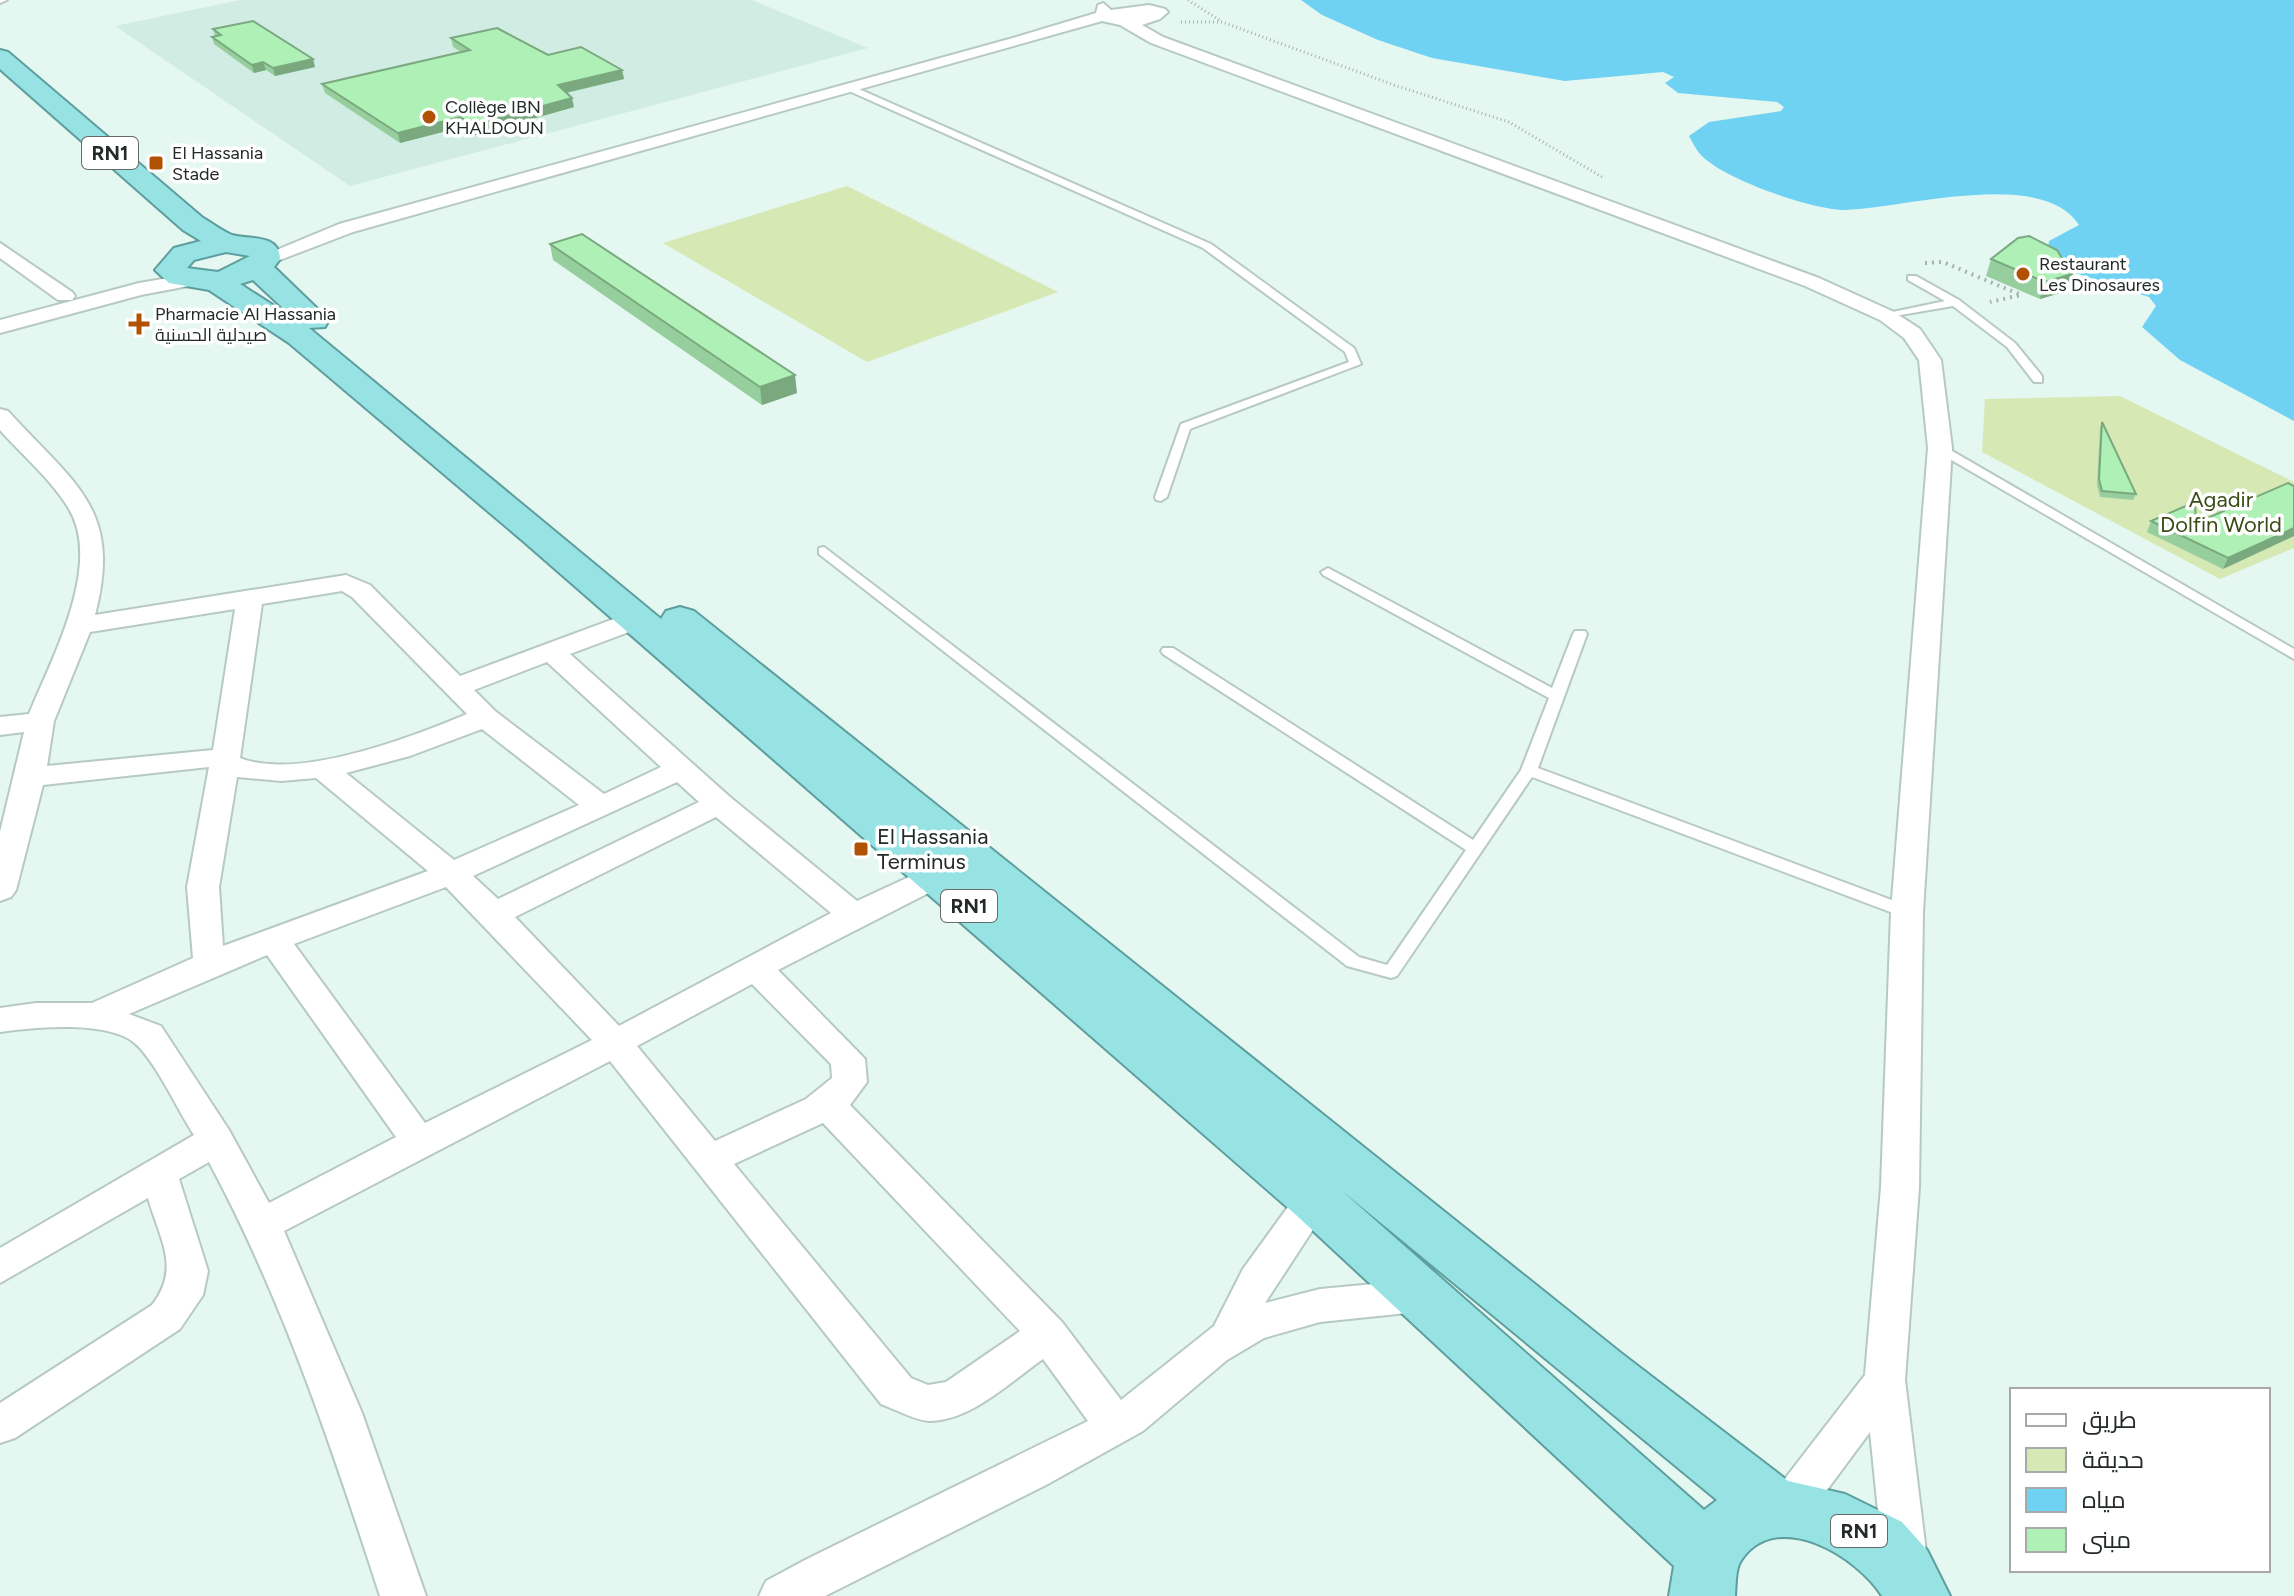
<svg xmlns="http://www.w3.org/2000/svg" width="2294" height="1596" viewBox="0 0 2294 1596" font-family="Figtree,Cairo,sans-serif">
  <rect width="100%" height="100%" fill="#e4f7f0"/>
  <!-- built -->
  <polygon fill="#d1ece3" points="240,0 752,0 868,48 350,186 115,26"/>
  <!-- green -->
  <g fill="#d6e9b4">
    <polygon points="847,186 1058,292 867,362 663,243"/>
    <polygon points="2120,396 2294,482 2294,548 2220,579 1982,452 1985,399"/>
  </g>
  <!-- water -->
  <path fill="#70d2f3" d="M1301,0H2294V421L2180,360L2142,327L2156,306L2149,297L2063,269L2047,255L2049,241L2079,225C2043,167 1901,209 1845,210C1812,210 1727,180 1703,157C1697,152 1693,143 1689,136L1709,122L1781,111L1784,107L1777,102L1678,93L1665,83L1674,77L1663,72L1565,81L1432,58L1378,40L1322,15Z"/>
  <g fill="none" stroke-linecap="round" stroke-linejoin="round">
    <!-- service casing -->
    <g stroke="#b7c9c3" stroke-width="4">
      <g id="service">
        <polygon points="0,0 7,0 0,3"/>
        <polygon points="852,86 1211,244 1354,348 1361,364 1190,429 1167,497 1161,501 1156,500 1155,497 1181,424 1349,362 1345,352 1203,248 849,91 848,89"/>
        <polygon points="1908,276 1916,276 1959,300 2015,343 2042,376 2042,382 2034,382 2007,347 1953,306 1883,318 1883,314 1945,301 1908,280"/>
        <polygon points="1940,444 2294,649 2294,659 1936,451 1936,445"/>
        <polygon points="824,547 1359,957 1387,965 1466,850 1163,654 1161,651 1163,648 1173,648 1473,840 1521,770 1549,698 1323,575 1321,572 1328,568 1552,688 1573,634 1575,631 1585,631 1587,634 1538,768 1913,908 1916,912 1907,918 1901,916 1532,777 1397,976 1391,978 1347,966 819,554 819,548"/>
      </g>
    </g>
    <!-- minor casing -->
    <g stroke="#b7c9c3" stroke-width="4">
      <g id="minor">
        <polygon points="1103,3 1111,10 1149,5 1165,9 1168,12 1160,19 1142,25 1163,37 1819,278 1894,312 1920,329 1941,360 1952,448 1923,912 1919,1187 1905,1380 1927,1560 1921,1575 1905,1581 1889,1575 1883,1560 1870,1432 1804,1521 1789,1527 1774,1521 1767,1507 1774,1493 1865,1375 1881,1187 1891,912 1928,448 1919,360 1904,338 1880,320 1805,286 1151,43 1120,25 1102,21 353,232 272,263 258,263 255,259 339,224 1013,38 1096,13 1098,5"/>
        <polygon points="0,243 72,292 75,296 72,300 58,300 0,258"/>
        <polygon points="192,274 199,276 202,280 199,284 141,295 0,333 0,320 139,283"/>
        <path d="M0,409L8,411C74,484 123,508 95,615L346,575L370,585L460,676L627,614H645L649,620L645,626L570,654L730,797L857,901L924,870L935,867L946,870L951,877L946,884L778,970L865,1059L867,1082L850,1105L1062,1322L1121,1400L1214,1326L1243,1269L1301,1189L1314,1184L1327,1189L1333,1199L1265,1303L1320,1289L1417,1280L1431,1284L1437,1296L1431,1308L1417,1312L1320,1322L1264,1338L1227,1360L1143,1431L1046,1485L825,1596H759L766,1581L807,1559L1088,1421L1043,1359C1010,1382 971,1421 929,1421C914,1420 895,1409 881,1404L610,1061L284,1231L362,1413L426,1596H380C332,1448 283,1300 209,1162L179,1179L208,1271L203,1295L180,1329L15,1438L0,1443V1403L152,1305C181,1268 160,1240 148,1198L0,1283V1248L194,1135C177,1109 159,1068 138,1046C113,1019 34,1027 0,1032V1008L36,1003H92L193,958L187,887L209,767L43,785L16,890L11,897L0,901V832L24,732L0,735V717L29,714C51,660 103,565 69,509C52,480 22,455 0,430ZM342,591L352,597L467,714C412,737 298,781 240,758L262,604ZM235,609L213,750L47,766L54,721L90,632ZM547,662L661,767L604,794L495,711L474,690ZM482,729L579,805L454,860L346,773L410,756ZM237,777L281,781L316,778L428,871L223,946L219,887ZM677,782L699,802L498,899L473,876ZM716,817L831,913L619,1026L515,917ZM446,887L592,1040L425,1123L294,944ZM267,955L396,1137L269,1203L229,1130L161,1026L129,1014ZM752,984L831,1064L832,1078L806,1099L715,1141L637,1046ZM823,1123L1020,1331L946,1382L928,1385L911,1378L734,1164Z"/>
      </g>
    </g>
    <!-- trunk casing -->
    <g stroke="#5e9e9e" stroke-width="4">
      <path id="trunk" d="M0,50L8,52L203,218C212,223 222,231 232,235C249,240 279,233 280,259L274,267L329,320L325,327L309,328L661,619L666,611L680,607L694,611L1621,1353L1788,1481L1845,1494L1902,1522L1927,1550L1950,1596H1882C1857,1556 1778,1508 1742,1559C1735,1568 1736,1585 1735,1596H1669L1674,1566L1295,1214L523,541L289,343L209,290L169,283L155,270L174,248L201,241L183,230L0,69ZM226,252L250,256L218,272L187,268L194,260ZM253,280L296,320L240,284ZM1341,1190L1717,1500L1704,1510Z"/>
    </g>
    <!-- path-far1 -->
    <g stroke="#a4b3ae" stroke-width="3" stroke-dasharray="1 3" stroke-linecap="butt">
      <polyline points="1188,0 1221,21"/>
      <polyline points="1181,22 1222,22 1394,85 1509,122 1602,177"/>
    </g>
    <!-- path -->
    <polyline stroke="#a4b3ae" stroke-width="4" stroke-dasharray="2 5" stroke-linecap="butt" points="1925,263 1943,262 2021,295 1990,302"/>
    <!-- service -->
    <use href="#service" fill="#fff" fill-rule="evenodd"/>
    <!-- minor -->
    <use href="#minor" fill="#fff" fill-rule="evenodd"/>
    <!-- trunk -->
    <use href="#trunk" fill="#97e3e4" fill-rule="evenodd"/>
  </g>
  <!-- wall -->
  <g fill="#96ce9d">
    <polygon points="213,29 313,59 315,67 275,76 266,70 254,73 214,44 212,37 215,36"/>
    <polygon points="451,38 548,55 622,70 624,79 567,93 574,107 475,135 462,127 400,143 325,93 322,84 461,52 453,47"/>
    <polygon points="550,244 797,393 762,405 553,260"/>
    <polygon points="1991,259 2072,274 2067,291 2040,299 1986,276"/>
    <polygon points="2102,422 2136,494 2133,500 2100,497 2097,485 2100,428"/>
    <polygon points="2294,486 2294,536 2223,569 2147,532 2151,521 2196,523"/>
  </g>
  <!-- shaded-wall -->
  <g fill="#7aa87f">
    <polygon points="313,59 315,67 275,76 273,68"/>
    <polygon points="263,62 266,70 254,73 252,65"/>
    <polygon points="622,70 624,79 560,94 558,85"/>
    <polygon points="572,98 574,107 475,135 473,125"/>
    <polygon points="460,117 462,127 400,143 398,133"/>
    <polygon points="2072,274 2067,291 2040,299 2045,282"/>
    <polygon points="795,375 797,393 762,405 760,387"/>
    <polygon points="2294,528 2294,536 2223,569 2228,558"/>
  </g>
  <!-- building -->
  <g fill="#aef0b6" stroke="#7aa87f" stroke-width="2">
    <polygon points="253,21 313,59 273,68 263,62 252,65 212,37 221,35 213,29"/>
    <polygon points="497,28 548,55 581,47 622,70 558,85 572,98 473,125 460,117 398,133 322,84 470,50 451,38"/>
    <polygon points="582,234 795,375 760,387 550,244"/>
    <polygon points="2029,236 2057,250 2072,274 2045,282 1991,259 2018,238"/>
    <polygon points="2102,422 2136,494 2102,491 2099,479"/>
    <polygon points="2288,483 2294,486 2294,528 2228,558 2151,521 2195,502 2196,523"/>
  </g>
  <!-- markers -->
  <g fill="#b05103" stroke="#fff" stroke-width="3">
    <circle cx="429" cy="117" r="8"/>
    <rect x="148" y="155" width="16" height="16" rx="4"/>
    <circle cx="2023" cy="274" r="8"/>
    <path d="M135 312h8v8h8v8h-8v8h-8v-8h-8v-8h8z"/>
    <rect x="853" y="841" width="16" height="16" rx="4"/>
  </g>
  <g text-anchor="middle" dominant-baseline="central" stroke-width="7" stroke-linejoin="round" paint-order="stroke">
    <!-- far-poi labels -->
    <g font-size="18" fill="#242a28" stroke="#fff" text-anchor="start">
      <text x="445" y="107">Collège IBN<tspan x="445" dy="21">KHALDOUN</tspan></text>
      <text x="172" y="153">El Hassania<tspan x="172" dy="21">Stade</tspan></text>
      <text x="2039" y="264">Restaurant<tspan x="2039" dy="21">Les Dinosaures</tspan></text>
      <text x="155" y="314">Pharmacie Al Hassania<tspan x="155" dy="21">صيدلية الحسنية</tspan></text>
    </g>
    <!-- shield labels -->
    <g fill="#fff" stroke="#666a68" stroke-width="2">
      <rect x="82" y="137" width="56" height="32" rx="6"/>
      <rect x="941" y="890" width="56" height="32" rx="6"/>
      <rect x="1831" y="1515" width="56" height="32" rx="6"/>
    </g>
    <g font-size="20" font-weight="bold" fill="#242a28">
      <text x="110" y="153">RN1</text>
      <text x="969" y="906">RN1</text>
      <text x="1859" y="1531">RN1</text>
    </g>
    <!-- park labels -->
    <g font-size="22" fill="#3c4b14" stroke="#fff">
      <text x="2221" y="499">Agadir<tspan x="2221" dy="25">Dolfin World</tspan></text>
    </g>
    <!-- poi labels -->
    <g font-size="22" fill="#242a28" stroke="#fff" text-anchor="start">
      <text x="877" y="836">El Hassania<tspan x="877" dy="25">Terminus</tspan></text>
    </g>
  </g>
  <!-- legend -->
  <rect x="2010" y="1388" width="260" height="184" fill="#ffffff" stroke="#a7aaa9" stroke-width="2"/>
  <rect x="2026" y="1414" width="40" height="12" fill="#ffffff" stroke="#a7aaa9" stroke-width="2"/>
  <text x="2082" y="1428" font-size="24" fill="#242a28">طريق</text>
  <rect x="2026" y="1448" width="40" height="24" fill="#d6e9b4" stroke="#a7aaa9" stroke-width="2"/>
  <text x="2082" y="1468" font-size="24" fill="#242a28">حديقة</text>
  <rect x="2026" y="1488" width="40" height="24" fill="#70d2f3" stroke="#a7aaa9" stroke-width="2"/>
  <text x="2082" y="1508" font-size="24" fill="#242a28">مياه</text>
  <rect x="2026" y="1528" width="40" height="24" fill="#aef0b6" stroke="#a7aaa9" stroke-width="2"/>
  <text x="2082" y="1548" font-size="24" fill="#242a28">مبنى</text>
</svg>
